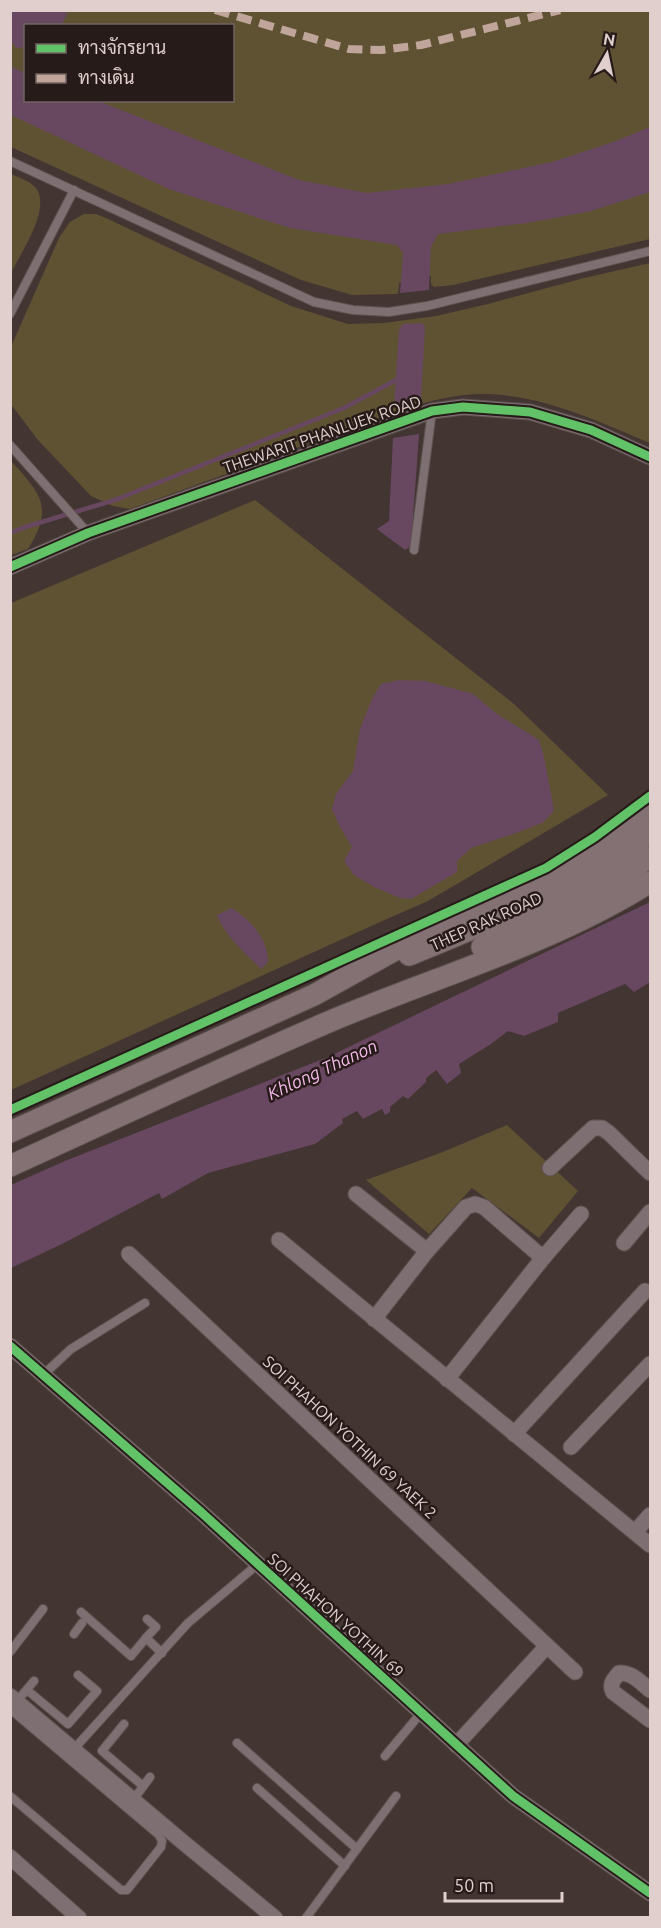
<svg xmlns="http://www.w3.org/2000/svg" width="661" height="1928" viewBox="0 0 661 1928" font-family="Ubuntu,Sarabun,sans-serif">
  <rect width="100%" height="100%" fill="#433532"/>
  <!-- green -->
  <g fill="#5f5233" fill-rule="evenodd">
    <path d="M11,11H650V239L453,285L434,287L431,284V276L399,283L398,294L352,295L301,280L11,147ZM26,26H232V100H26Z"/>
    <path d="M11,174C18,177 29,181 35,187C53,207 20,254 11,273Z"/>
    <path d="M84,214H96L106,218L291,306L348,324L384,323L436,316L488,304L584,278L650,263V443C590,418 524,386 457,396C436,399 415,405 395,412L130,509L113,506L91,496L38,440L10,403V349L59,238L70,222Z"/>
    <path d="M11,461C40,493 55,507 28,549L11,555Z"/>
    <polygon points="255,500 514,704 608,795 428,901 380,922 11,1090 11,603"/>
    <polygon points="507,1125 578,1191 539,1238 472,1188 429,1234 366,1180 443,1152"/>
  </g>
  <!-- water -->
  <g fill="#684861">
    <polygon points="10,11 11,10 68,11 62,25 26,26 25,47 16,48 11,40"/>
    <polygon points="10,66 25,73 26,100 98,101 299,180 367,193 448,184 552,162 616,141 650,127 650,192 591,211 527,223 438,234 431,247 429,290 400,293 403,253 397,245 290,228 169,189 11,115"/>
    <polygon points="422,323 425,327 421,399 394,406 399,330 403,324"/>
    <polygon points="419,434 411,546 405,550 377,529 389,521 393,438"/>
    <polygon points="399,680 426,681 473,694 497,714 539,740 544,757 554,810 544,822 519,832 471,848 457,861 457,872 411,899 400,898 374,887 354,875 344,861 352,847 339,825 332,809 336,794 353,771 360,729 372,699 381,684"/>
    <polygon points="650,902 650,982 634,992 625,984 558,1013 558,1022 524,1036 508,1031 491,1044 459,1064 461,1073 447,1084 436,1070 426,1078 426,1082 408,1099 403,1096 390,1107 390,1112 385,1115 382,1109 363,1119 357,1111 342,1119 343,1123 315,1144 208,1173 162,1199 159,1193 62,1244 11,1268 11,1185 65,1161 328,1057"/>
    <path d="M232,908C251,921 267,937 268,962L261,969C245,953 225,936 217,915Z"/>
  </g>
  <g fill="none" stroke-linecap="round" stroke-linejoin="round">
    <!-- stream -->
    <polyline stroke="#684861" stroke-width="4.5" points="10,533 25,527 115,500 344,408 396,380"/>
    <!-- service casing -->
    <g stroke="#5e524f" stroke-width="10">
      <g id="service">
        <polyline points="10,161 314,302 353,310 389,312 427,306 650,251"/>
        <polyline points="10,314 74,190"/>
        <polyline points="10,445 88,533"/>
        <polyline points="414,550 432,411"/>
        <polyline points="43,1375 71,1349 145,1303"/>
        <polyline points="81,1612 131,1656 146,1638"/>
        <polyline points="147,1619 156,1627 146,1638 162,1653"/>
        <polyline points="74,1634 82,1623"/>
        <polyline points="10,1652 43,1609"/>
        <polyline points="27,1690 68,1724 97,1691 78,1675"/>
        <polyline points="17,1701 34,1681"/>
        <polyline points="10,1709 159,1835 162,1841 161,1847 127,1890 121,1890 10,1796"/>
        <polyline points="124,1724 102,1751 143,1786"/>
        <polyline points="237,1743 357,1849"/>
        <polyline points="73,1750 188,1623 258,1564"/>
        <polyline points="385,1756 421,1713"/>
        <polyline points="257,1788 345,1866"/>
        <polyline points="133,1800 150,1777"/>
        <polyline points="306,1918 396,1796"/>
      </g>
    </g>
    <!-- minor casing -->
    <g stroke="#5e524f" stroke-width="17">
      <g id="minor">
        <polyline points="10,567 88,533 432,411 463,407 530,412 591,430 650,457"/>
        <polyline points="550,1168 593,1128 602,1128 609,1133 650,1173"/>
        <polyline points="356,1194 427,1251"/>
        <polyline points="279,1240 650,1545"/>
        <polyline points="624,1243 650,1212"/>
        <polyline points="129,1254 575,1672"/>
        <polyline points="374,1319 427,1251 466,1207 475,1204 484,1207 543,1258"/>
        <polyline points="10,1346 202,1513 513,1796 650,1893"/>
        <polyline points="447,1379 543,1258 581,1214"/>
        <polyline points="514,1434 645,1291"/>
        <polyline points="571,1447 650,1364"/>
        <polyline points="635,1532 650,1515"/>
        <path d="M650,1690C641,1683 632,1672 619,1673C614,1679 609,1684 613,1692L650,1720"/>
        <polyline points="10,1696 184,1843 275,1918"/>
        <polyline points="456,1745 547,1646"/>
        <polyline points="10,1857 79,1918"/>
      </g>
    </g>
    <!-- secondary casing -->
    <g stroke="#5e524f" stroke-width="23">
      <g id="secondary">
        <path d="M482,947C540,920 598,894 650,857"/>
        <path d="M409,955C492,921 579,886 650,832"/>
        <polyline points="10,1132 314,995 440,925 549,877 596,850 650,807"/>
        <path d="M10,1166C115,1118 220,1069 326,1023C434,977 550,945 650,882"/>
      </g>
    </g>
    <!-- service -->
    <use href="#service" stroke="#7e7072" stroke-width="8"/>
    <!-- minor -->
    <use href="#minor" stroke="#7e7072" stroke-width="15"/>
    <!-- secondary -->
    <use href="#secondary" stroke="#837173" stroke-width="21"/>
    <!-- quiet -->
    <polyline stroke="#c0a59a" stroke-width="8" stroke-dasharray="15 8" stroke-linecap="butt" points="215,10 349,49 381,50 421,45 560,10"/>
    <!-- cycleway casing -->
    <g stroke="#271b19" stroke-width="13">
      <g id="cycleway">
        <polyline points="10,567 88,533 432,411 463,407 530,412 591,430 650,457"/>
        <polyline points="10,1110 546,868 595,837 650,796"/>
        <polyline points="10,1346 202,1513 513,1796 650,1893"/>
      </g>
    </g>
    <!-- cycleway -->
    <use href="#cycleway" stroke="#61c268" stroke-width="9"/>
  </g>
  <g text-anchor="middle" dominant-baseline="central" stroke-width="5" stroke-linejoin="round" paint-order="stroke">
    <!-- street labels -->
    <g font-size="16" fill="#e0cfcc" stroke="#271b19">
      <text transform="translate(322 434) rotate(-19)">THEWARIT PHANLUEK ROAD</text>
      <text transform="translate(486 921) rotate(-24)">THEP RAK ROAD</text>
      <text transform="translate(350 1437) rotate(43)">SOI PHAHON YOTHIN 69 YAEK 2</text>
      <text transform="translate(336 1615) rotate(42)">SOI PHAHON YOTHIN 69</text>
    </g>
    <!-- water labels -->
    <g font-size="18" font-style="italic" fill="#f4baea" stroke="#271b19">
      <text transform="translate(322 1069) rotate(-25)">Khlong Thanon</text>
    </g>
  </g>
  <!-- border -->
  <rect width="661" height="1928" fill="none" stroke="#e0cfcc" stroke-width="24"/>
  <!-- legend -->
  <rect x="24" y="24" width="210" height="78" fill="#271b19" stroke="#716361" stroke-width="1.5"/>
  <rect x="36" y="44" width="30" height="9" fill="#61c268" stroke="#716361" stroke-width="1.5"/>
  <text x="78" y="54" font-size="18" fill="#e0cfcc">ทางจักรยาน</text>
  <rect x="36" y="74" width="30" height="9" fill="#c0a59a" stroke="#716361" stroke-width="1.5"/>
  <text x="78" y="84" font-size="18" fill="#e0cfcc">ทางเดิน</text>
  <!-- north arrow -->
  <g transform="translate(607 54) rotate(9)" stroke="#271b19" stroke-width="4.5" paint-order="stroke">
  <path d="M0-4.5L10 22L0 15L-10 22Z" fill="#e0cfcc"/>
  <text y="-9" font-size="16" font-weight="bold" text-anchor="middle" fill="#e0cfcc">N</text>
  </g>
  <!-- scale -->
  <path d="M445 1892v9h117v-9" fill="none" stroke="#e0cfcc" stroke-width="3"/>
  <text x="454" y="1892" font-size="18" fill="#e0cfcc" stroke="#271b19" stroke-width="4.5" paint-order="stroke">50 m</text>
</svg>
